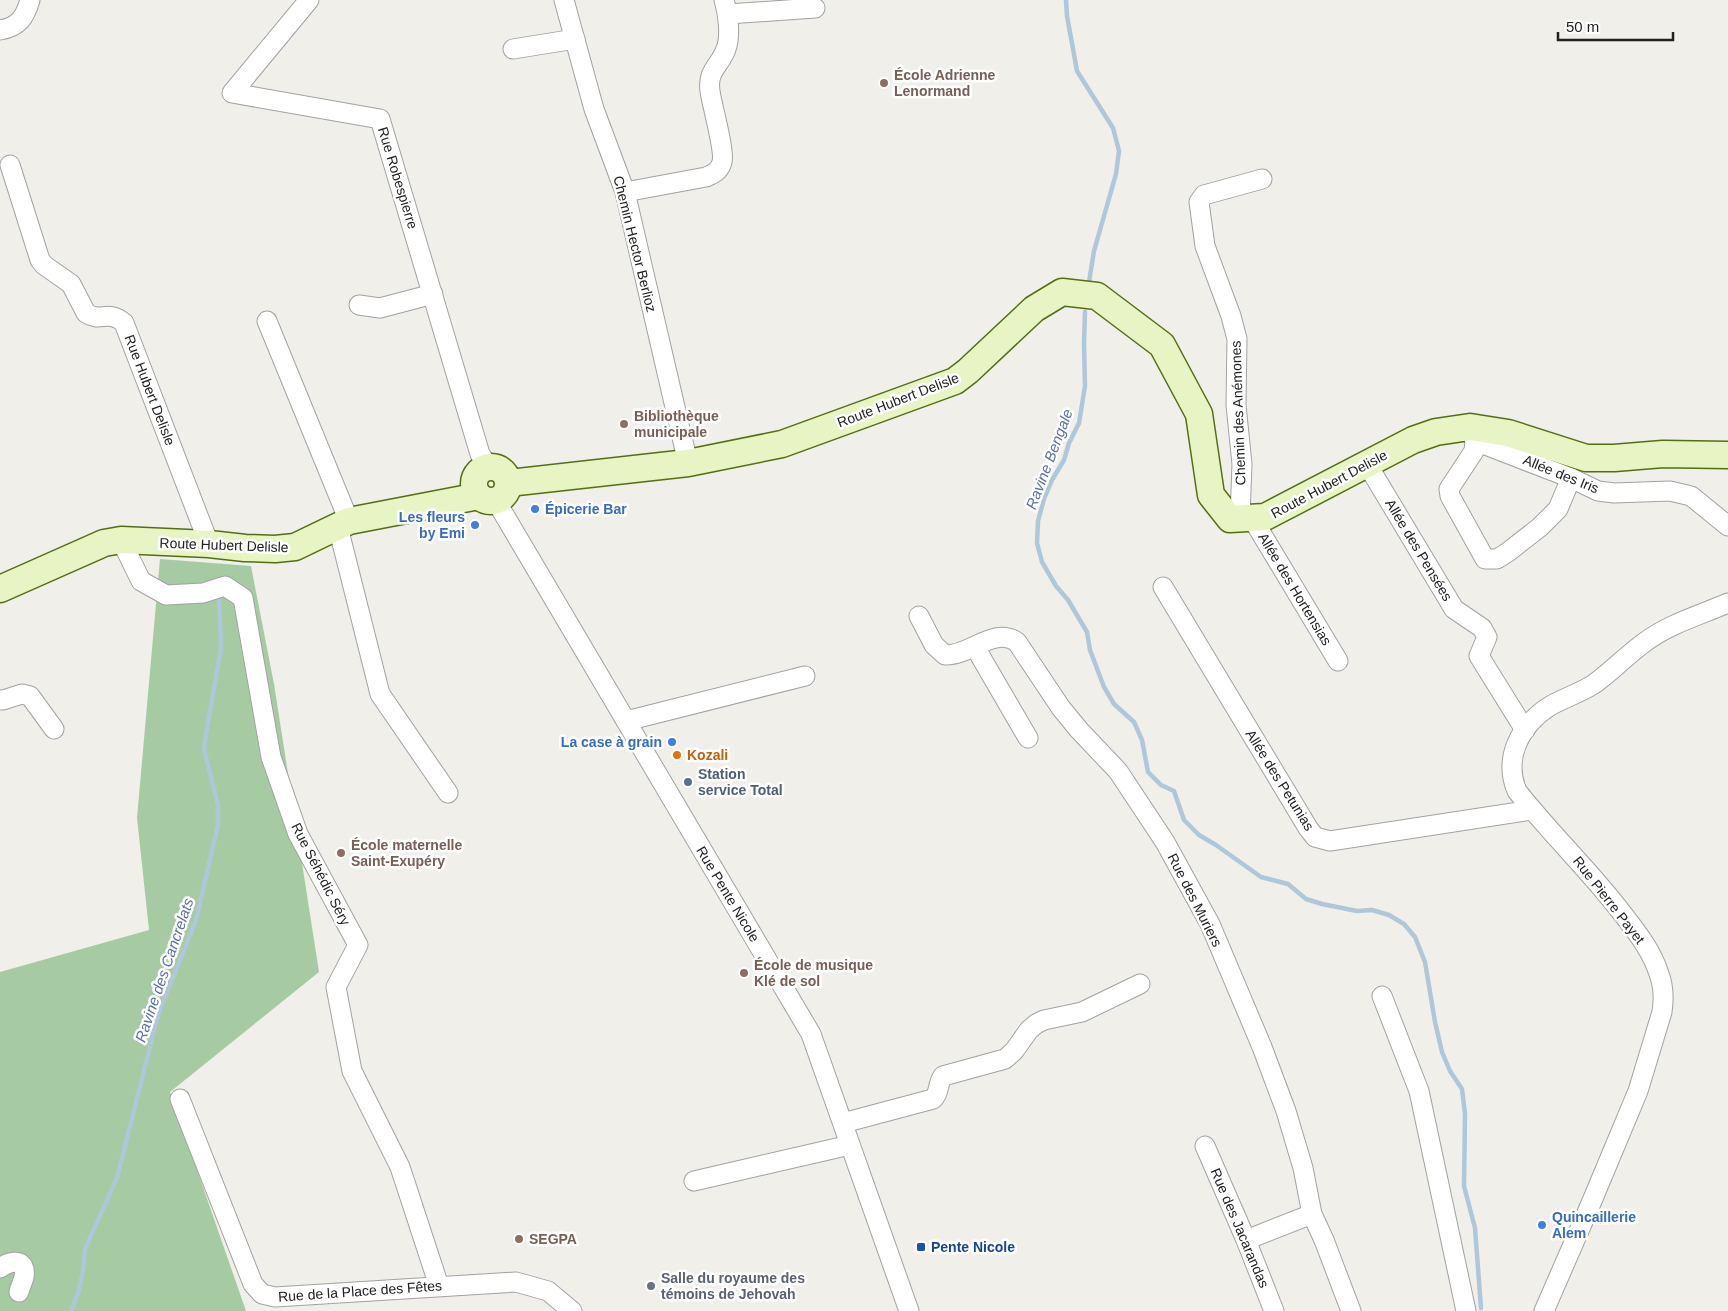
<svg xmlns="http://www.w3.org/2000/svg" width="1728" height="1311" viewBox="0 0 1728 1311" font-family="Helvetica,sans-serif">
  <rect width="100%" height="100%" fill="#f0efe9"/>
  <!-- forest -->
  <polygon fill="#a6cba2" points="160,559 251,566 274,684 319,972 170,1092 246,1311 0,1311 0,972 149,930 137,818"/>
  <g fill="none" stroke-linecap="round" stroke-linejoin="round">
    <!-- stream -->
    <g stroke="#aec7d9" stroke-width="4.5">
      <polyline points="1066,0 1067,16 1077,71 1113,128 1119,151 1116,174 1094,251 1089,282"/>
      <polyline points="1085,312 1084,343 1085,386 1079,423 1069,443 1064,460 1052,480 1044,499 1038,521 1037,543 1042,562 1056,586 1068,600 1087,632 1090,650 1104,687 1114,704 1134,722 1142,740 1148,772 1161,785 1174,791 1184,820 1199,835 1216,845 1261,877 1288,884 1306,899 1322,904 1357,911 1372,910 1389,915 1404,924 1415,937 1425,962 1435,1022 1442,1052 1450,1071 1462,1089 1465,1114 1464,1186 1475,1228 1481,1308"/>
      <polyline points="71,1311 78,1293 83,1271 85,1249 117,1178 158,1015 196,920 218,825 218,805 204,749 207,728 221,648 219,598"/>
    </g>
    <!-- minor casing -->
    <g stroke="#a2a2a2" stroke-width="21">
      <g id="minor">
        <polyline points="309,0 232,93 380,119 480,454 489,468"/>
        <polyline points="564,0 594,109 625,192 688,463"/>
        <polyline points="728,14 815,8"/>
        <path d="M0,30C19,27 25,17 30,0"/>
        <polyline points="513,49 575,39"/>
        <path d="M10,165L40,260L44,265L71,284L86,313C101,323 108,309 124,323L209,544"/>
        <path d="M625,192L706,177C713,174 720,171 722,162C725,150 712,106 710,91C707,70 720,66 726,49C731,36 728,13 724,0"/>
        <polyline points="359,305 380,308 433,294"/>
        <polyline points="267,321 349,521"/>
        <polyline points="1470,427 1475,441 1474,451 1449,489 1450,496 1485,559 1497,559 1508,552 1540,527 1558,509 1571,478"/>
        <polyline points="1475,441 1571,478 1598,491 1614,493 1670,491 1691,496 1728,526"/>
        <polyline points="1367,464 1454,609 1482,628 1487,637 1479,656 1525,730"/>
        <polyline points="496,501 811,1034 909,1311"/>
        <polyline points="1240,518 1242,464 1236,405 1237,339 1231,316 1205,246 1199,202 1204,195 1262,179"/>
        <polyline points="1252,518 1338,661"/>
        <polyline points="338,527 380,694 448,793"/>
        <polyline points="121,540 141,581 166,595 203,593 225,586 243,598 271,757 298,834 358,945 336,987 352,1071 400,1167 439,1286"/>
        <polyline points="1163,587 1308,828 1315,837 1330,841 1532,810"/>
        <path d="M919,616L934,645L945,655C970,656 994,626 1017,642L1061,708L1079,730L1118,771L1165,842L1210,924L1262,1047L1286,1111L1303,1168L1312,1214L1324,1240L1351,1311"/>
        <polyline points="975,647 1028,738"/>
        <polyline points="0,700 3,700 22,694 30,696 54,729"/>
        <polyline points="626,721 805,676"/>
        <polyline points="1382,996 1419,1091 1466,1311"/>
        <polyline points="180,1099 253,1284 262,1294 275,1297 516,1282 548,1291 572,1311"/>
        <path d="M843,1123L933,1099C940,1093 937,1084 943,1076L1005,1059L1014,1051L1029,1030L1036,1024L1044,1020L1082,1012L1140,984"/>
        <polyline points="1205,1146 1246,1240 1274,1311"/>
        <polyline points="694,1181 850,1145"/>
        <polyline points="1246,1240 1312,1214"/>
        <path d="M0,1268C11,1260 27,1258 24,1277C23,1282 20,1287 19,1292"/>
        <path d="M1544,1311L1592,1201L1638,1091L1662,1012C1664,999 1664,987 1659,974C1652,951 1636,931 1622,913C1589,870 1550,833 1517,791C1503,758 1520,725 1550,706C1564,698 1580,693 1594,684C1612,671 1627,655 1645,642C1669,624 1700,615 1728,603"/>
      </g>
    </g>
    <!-- secondary casing -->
    <g stroke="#526f11" stroke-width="29">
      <g id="secondary">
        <circle cx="491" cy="484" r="17"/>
        <polyline points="508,483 688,463 782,444 955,381 968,371 1034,309 1062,292 1097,296 1162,345 1199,414 1211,495 1230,519 1265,517 1413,440 1436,432 1470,427 1508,433 1586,458 1614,458 1663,454 1728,455"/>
        <polyline points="0,589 104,543 121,540 209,544 245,548 275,549 295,547 349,521 479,496"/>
      </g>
    </g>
    <!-- minor -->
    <use href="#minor" stroke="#fff" stroke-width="19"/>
    <!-- secondary -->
    <use href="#secondary" stroke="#e8f4c4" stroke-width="26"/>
  </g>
  <!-- markers -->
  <g fill="#8d6e63" stroke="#fff" stroke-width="2">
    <circle cx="884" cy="83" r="5"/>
    <circle cx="624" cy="424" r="5"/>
    <circle cx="341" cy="853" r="5"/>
    <circle cx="744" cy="973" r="5"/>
    <circle cx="519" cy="1239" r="5"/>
  </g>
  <g fill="#3f7fe0" stroke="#fff" stroke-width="2">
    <circle cx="535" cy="509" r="5"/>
    <circle cx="475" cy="525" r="5"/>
    <circle cx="672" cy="742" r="5"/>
    <circle cx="1542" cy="1225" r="5"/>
  </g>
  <circle fill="#e8710a" stroke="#fff" stroke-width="2" cx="677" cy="755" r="5"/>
  <circle fill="#5c6f8a" stroke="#fff" stroke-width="2" cx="688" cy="782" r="5"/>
  <rect fill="#1a4fb4" stroke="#fff" stroke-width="2" x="916" y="1242" width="10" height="10" rx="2.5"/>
  <circle fill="#6b7280" stroke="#fff" stroke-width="2" cx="651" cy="1286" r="5"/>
  <g text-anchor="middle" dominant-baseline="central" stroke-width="5" stroke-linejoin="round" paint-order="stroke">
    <!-- education labels -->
    <g font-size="14" font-weight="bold" fill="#785e54" stroke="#fff" text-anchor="start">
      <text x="894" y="75">École Adrienne<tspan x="894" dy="16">Lenormand</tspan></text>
      <text x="634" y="416">Bibliothèque<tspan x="634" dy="16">municipale</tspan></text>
      <text x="351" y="845">École maternelle<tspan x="351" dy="16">Saint-Exupéry</tspan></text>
      <text x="754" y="965">École de musique<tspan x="754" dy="16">Klé de sol</tspan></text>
      <text x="529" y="1239">SEGPA</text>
    </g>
    <!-- street labels -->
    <g font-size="14" fill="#212121" stroke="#fff">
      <text transform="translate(398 178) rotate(73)">Rue Robespierre</text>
      <text transform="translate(635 244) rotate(76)">Chemin Hector Berlioz</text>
      <text transform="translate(150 390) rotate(69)">Rue Hubert Delisle</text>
      <text transform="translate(898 400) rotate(-21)">Route Hubert Delisle</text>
      <text transform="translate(1238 413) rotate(-92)">Chemin des Anémones</text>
      <text transform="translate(1561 474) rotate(22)">Allée des Iris</text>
      <text transform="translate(1329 484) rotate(-28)">Route Hubert Delisle</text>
      <text transform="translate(224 545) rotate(2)">Route Hubert Delisle</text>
      <text transform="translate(1419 550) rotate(59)">Allée des Pensées</text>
      <text transform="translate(1295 589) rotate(59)">Allée des Hortensias</text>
      <text transform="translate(1280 780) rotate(58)">Allée des Petunias</text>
      <text transform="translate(321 874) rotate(63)">Rue Séhédic Séry</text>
      <text transform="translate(728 894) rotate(59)">Rue Pente Nicole</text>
      <text transform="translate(1195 900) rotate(63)">Rue des Muriers</text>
      <text transform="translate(1609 900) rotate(52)">Rue Pierre Payet</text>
      <text transform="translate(1240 1228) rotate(67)">Rue des Jacarandas</text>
      <text transform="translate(360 1291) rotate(-4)">Rue de la Place des Fêtes</text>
    </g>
    <!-- shop labels -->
    <g font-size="14" font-weight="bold" fill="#366cbe" stroke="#fff" text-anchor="start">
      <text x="545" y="509">Épicerie Bar</text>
      <text x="465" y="517" text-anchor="end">Les fleurs<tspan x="465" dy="16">by Emi</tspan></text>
      <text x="662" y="742" text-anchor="end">La case à grain</text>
      <text x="1552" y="1217">Quincaillerie<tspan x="1552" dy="16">Alem</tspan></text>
    </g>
    <!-- food labels -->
    <g font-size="14" font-weight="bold" fill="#c56008" stroke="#fff" text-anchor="start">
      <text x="687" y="755">Kozali</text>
    </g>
    <!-- service labels -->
    <g font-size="14" font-weight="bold" fill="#4e5e75" stroke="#fff" text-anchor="start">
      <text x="698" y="774">Station<tspan x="698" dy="16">service Total</tspan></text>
    </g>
    <!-- transit labels -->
    <g font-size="14" font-weight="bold" fill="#164399" stroke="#fff" text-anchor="start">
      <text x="931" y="1247">Pente Nicole</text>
    </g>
    <!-- worship labels -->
    <g font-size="14" font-weight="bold" fill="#5b616d" stroke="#fff" text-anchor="start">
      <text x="661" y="1278">Salle du royaume des<tspan x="661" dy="16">témoins de Jehovah</tspan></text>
    </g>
    <!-- water labels -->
    <g font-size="15" font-style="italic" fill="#576fa8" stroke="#fff">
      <text transform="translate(1049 459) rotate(-69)">Ravine Bengale</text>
      <text transform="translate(164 970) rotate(-71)">Ravine des Cancrelats</text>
    </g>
  </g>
  <!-- scale -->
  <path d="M1558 32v8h115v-8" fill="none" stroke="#212121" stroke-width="2.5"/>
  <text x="1566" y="32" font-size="15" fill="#212121" stroke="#ffffff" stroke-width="4" paint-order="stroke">50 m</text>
</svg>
